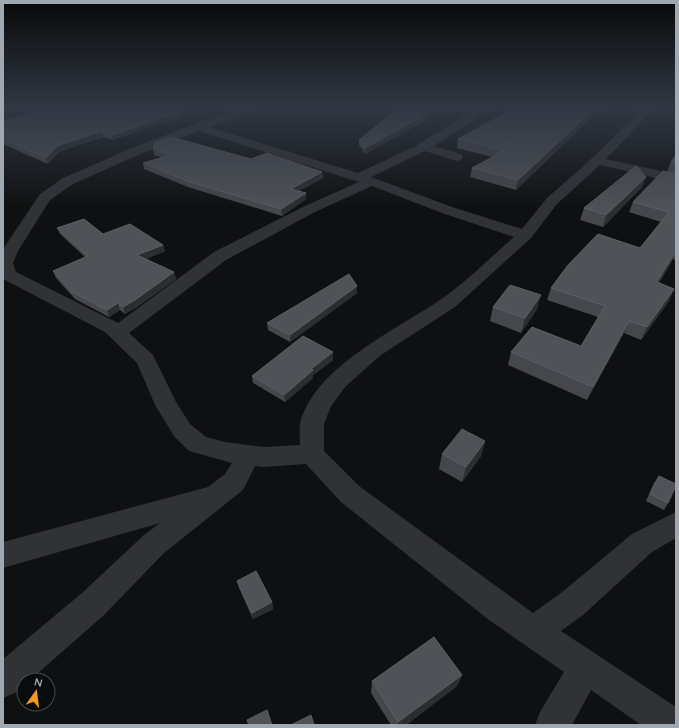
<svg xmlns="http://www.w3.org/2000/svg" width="679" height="728" viewBox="0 0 679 728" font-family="Quicksand,sans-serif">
  <rect width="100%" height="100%" fill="#0f1011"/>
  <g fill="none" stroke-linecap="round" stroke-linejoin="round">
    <!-- street -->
    <path fill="#303236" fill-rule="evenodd" d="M241,107H256L255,109L209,127L358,173L416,146L468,113L448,109L447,107L477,109L493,107L434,146L461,154L463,157L461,160L457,161L425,151L371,177L452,207L522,229L547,198L588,162L644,107H655L606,159L657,170L676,177V186L648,176L600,165L557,204L531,238L455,307L381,355L346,386L331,406L324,424V451L359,486L533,613L561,593L632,534L676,512V538L652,552L583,615L561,631L676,707V725H641L591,690L572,725H535L540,712L564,672L489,620L341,502L306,464L264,467L255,466L243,490L164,553L104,615L30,680H24V685L15,693L3,698V659L82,593L144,535L160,523L3,568V542L208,487L225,474L232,463L189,451L174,436L155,405L137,363L105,332L3,279V249L40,194L63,178L139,145ZM199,131L359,182L305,206L214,252L118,323L16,272L13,263L18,251L50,200L73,184L147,151ZM372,186L442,213L514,237C491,257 465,283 440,300C396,330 314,367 300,424C299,430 300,438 300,445L264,447L225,442L206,437L190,424L176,402L153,355L129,333L226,260L315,212Z"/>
  </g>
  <!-- wall -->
  <g fill="#45474c">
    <polygon points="400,107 444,107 421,123 365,154 359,145 359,140"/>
    <polygon points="517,107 602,107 596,111 595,114 516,190 470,177 472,168 492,157 457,148 458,139"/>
    <polygon points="181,111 182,116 113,140 103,137 59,152 48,164 3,144 3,121"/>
    <polygon points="153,149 251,159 322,172 323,178 299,191 306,193 306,199 282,216 188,187 144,169 143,163 162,157 154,155"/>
    <polygon points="676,155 676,260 673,259 659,283 674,289 669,301 641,340 624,333 587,400 508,365 511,352 581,346 598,317 547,300 551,288 640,248 661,222 629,212 633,202 667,172 671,162"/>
    <polygon points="642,187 603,227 580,220 584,208"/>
    <polygon points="57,228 103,234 163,245 165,251 146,259 174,272 176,279 137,307 125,314 120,310 109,317 75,299 56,278 53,271 85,257 60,234"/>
    <polygon points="357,286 357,293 290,342 268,330 267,323"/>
    <polygon points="493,307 537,309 521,333 490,321"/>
    <polygon points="333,360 313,375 313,378 285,402 253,383 252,376"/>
    <polygon points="485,441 481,456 462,482 439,469 442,454"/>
    <polygon points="659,476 668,503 664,510 646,501 654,483"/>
    <polygon points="237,581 272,602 273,609 253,619 239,588"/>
    <polygon points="462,675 457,686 406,725 391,725 371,693 372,681"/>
  </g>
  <!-- shaded-wall -->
  <g fill="#2b2d30">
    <polygon points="19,107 38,107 3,118 3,112"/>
    <polygon points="437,107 444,107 421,123 365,154 365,148"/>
    <polygon points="595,107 602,107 596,111 595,114 516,190 518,180"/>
    <polygon points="181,111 182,116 113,140 112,135"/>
    <polygon points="102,131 103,137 59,152 48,164 46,158 57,146"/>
    <polygon points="322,172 323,178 291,195 291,189"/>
    <polygon points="646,177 642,187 603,227 606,215"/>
    <polygon points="306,193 306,199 282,216 281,209"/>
    <polygon points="163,245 165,251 139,262 137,255"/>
    <polygon points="676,251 673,259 652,294 657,282"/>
    <polygon points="174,272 176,279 137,307 125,314 123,307"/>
    <polygon points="357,286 357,293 290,342 290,335"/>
    <polygon points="674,289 669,301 641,340 647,327"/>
    <polygon points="541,295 537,309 521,333 525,318"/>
    <polygon points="118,303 120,310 109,317 107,310"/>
    <polygon points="629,321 624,333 587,400 593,387"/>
    <polygon points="333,352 333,360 313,375 313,378 285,402 284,395 311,369"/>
    <polygon points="485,441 481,456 462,482 466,467"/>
    <polygon points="272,602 273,609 253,619 252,613"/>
    <polygon points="462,675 457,686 406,725 398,725 398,722"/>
  </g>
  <!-- building -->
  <g fill="#4f5257" stroke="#5b5f65">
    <polygon points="3,107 19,107 3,112"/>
    <polygon points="51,107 165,107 181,111 112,135 102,131 57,146 46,158 3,139 3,121"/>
    <polygon points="400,107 437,107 421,117 365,148 359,140"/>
    <polygon points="517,107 596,107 518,180 472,168 504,151 458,139"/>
    <polygon points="171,137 251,159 267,153 322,172 291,189 306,193 281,209 187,181 143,163 171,155 153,149 155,143"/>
    <polygon points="676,155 676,164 671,162"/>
    <polygon points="636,166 646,177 606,215 584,208"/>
    <polygon points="663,171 676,175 676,251 657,282 674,289 647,327 629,321 593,387 511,352 532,327 581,346 605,306 551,288 568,265 598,234 640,248 669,212 633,202"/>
    <polygon points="84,219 103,234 130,224 163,245 137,255 174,272 135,300 123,307 118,303 107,310 72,292 53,271 88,256 57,228"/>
    <polygon points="349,274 357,286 290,335 267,323"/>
    <polygon points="510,285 541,295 525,318 493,307"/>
    <polygon points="303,336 333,352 311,369 313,370 284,395 252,376"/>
    <polygon points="462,429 485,441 466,467 442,454"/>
    <polygon points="659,476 676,484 676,486 668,503 650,494"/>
    <polygon points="256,571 272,602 252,613 237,581"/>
    <polygon points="434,637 462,675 398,722 372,681"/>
    <polygon points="267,710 272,725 249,725 247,720"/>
    <polygon points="311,715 314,725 291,725"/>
  </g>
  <!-- sky -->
  <linearGradient id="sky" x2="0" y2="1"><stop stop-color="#080909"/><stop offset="0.51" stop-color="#313743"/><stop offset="1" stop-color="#313743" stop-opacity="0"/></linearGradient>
  <rect width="679" height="209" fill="url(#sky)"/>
  <!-- border -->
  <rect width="679" height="728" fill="none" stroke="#a0a8b2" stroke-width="8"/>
  <!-- north arrow -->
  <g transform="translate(36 692) rotate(14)"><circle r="19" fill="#0a0b0c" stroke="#464a4e"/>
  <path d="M0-3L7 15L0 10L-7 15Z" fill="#f49824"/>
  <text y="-6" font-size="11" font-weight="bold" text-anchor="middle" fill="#a0a8b2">N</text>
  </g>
</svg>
